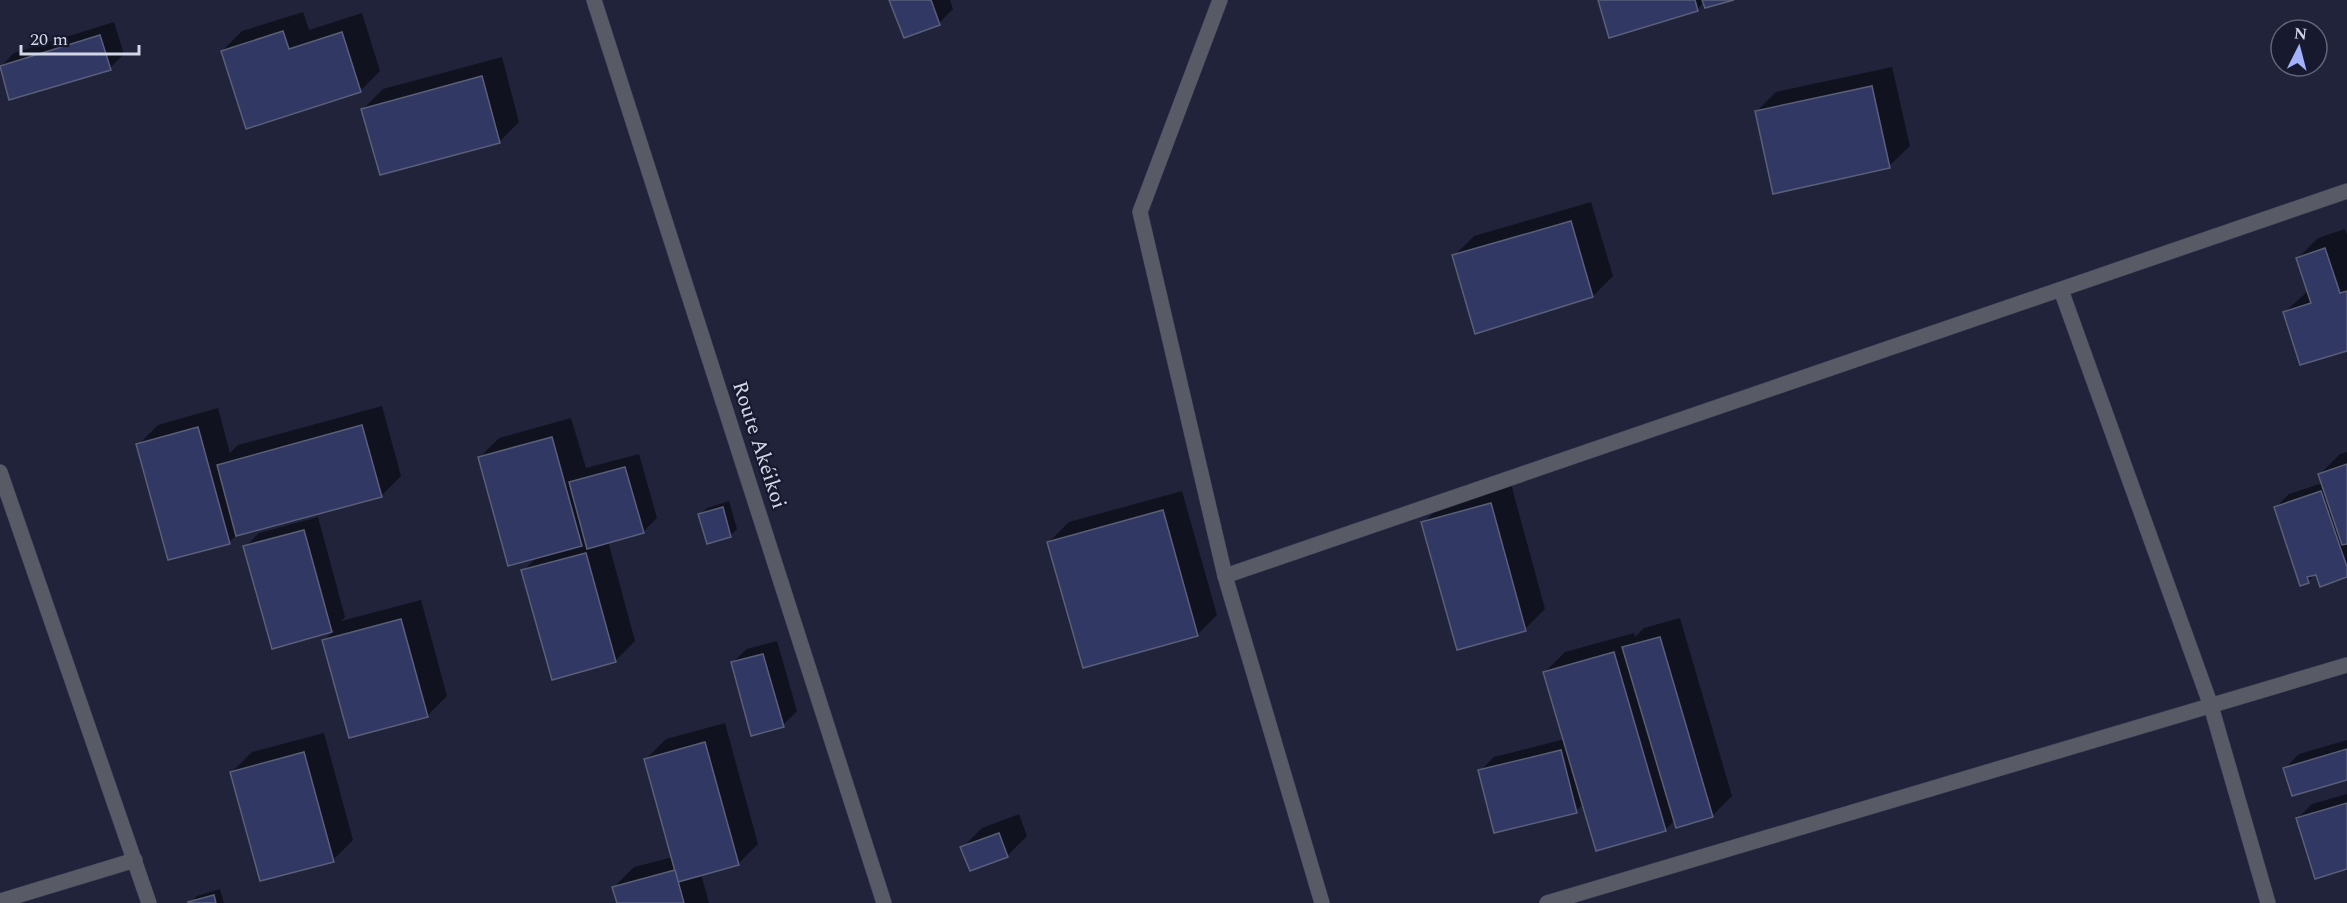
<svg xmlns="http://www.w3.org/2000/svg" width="2347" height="903" viewBox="0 0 2347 903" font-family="Spectral,serif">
  <rect width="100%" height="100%" fill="#20233a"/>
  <!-- shadow -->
  <g fill="#0007">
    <polygon points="891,0 950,0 953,9 939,23"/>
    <polygon points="1599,0 1729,0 1704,2 1697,10"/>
    <polygon points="303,12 309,30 362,13 380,71 360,91 222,51 242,31"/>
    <polygon points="114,22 124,54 110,68 10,98 0,67 14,53"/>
    <polygon points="502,57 519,122 499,142 363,109 383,89"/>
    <polygon points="1892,67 1910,146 1889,166 1756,112 1776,92"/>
    <polygon points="1591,202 1613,276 1593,296 1454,256 1474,236"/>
    <polygon points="2345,229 2347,235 2347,348 2285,312 2308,291 2298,258 2318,238"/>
    <polygon points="382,406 401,476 381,496 237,535 229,542 138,445 158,425 218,408 230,453 238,445"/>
    <polygon points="571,418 586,468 639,454 657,518 643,532 608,541 635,641 615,661 523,571 537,557 479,458 499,438"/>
    <polygon points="2347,452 2347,576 2317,573 2308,581 2275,508 2289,494 2323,483 2320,474 2340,454"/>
    <polygon points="1511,484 1545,609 1525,629 1423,523 1443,503"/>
    <polygon points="1182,491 1217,615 1197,635 1049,542 1069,522"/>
    <polygon points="729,501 737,529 730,536 700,514 707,508"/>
    <polygon points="318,517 345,617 341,621 421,600 447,696 427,716 324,640 335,630 273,647 245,547 259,533"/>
    <polygon points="1680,618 1732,796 1712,816 1675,820 1665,830 1583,804 1576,811 1480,771 1494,757 1565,739 1545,672 1565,652 1634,633 1635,637 1644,628"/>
    <polygon points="777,641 797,711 783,725 733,662 747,649"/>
    <polygon points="725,723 758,844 738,864 701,874 709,903 618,903 614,887 634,867 673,857 646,759 666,739"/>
    <polygon points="324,733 353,840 333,860 232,772 252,752"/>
    <polygon points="2347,740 2347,778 2285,768 2299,754"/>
    <polygon points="2347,794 2347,868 2298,818 2312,804"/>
    <polygon points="1019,814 1027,836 1007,856 962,848 982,828"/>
    <polygon points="220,889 224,903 190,903 197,896"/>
  </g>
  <!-- building -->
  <g fill="#323864" stroke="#5a5f79" stroke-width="1.5">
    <polygon points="889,0 931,0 940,25 904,38"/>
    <polygon points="1598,0 1695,0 1698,11 1609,38"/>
    <polygon points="1702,0 1734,0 1705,8"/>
    <polygon points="283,31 289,49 342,32 361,92 246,129 221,51"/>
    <polygon points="100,35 111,70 9,100 0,66"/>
    <polygon points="482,76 500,143 380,175 361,109"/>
    <polygon points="1872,86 1890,168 1773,194 1755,111"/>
    <polygon points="1571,221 1593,297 1475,334 1452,255"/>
    <polygon points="2325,248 2340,293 2347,291 2347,351 2300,365 2283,312 2311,303 2296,258"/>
    <polygon points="362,425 382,497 236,536 217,465"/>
    <polygon points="198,427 230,544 168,560 136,444"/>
    <polygon points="552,437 582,546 508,566 478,457"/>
    <polygon points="2347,464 2347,544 2342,545 2318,474"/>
    <polygon points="625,467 644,533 587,549 569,482"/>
    <polygon points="2321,491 2347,567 2347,577 2320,587 2316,575 2307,577 2309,583 2300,586 2274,507"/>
    <polygon points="1491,503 1526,631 1457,650 1421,522"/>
    <polygon points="723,507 731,537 707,544 698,514"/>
    <polygon points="1163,510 1198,636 1083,668 1047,542"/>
    <polygon points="304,530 332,632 272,649 243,546"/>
    <polygon points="586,553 616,662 552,680 521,570"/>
    <polygon points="401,619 428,717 349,738 322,640"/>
    <polygon points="1660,637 1713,817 1676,828 1622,647"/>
    <polygon points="1614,652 1666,831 1596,851 1543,672"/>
    <polygon points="763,654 784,727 751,736 731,662"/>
    <polygon points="705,742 739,865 678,882 644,759"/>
    <polygon points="2347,749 2347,780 2292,796 2283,768"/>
    <polygon points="1561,750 1577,813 1494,833 1478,770"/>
    <polygon points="304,752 334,862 260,881 230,772"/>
    <polygon points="2347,803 2347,869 2315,879 2296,818"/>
    <polygon points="999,833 1008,857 970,871 960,847"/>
    <polygon points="675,870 684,903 617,903 612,887"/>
    <polygon points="214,895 216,903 189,903 188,902"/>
  </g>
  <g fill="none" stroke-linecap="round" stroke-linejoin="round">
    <!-- minor casing -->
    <g stroke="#3c4055" stroke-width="16">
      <g id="minor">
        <polyline points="1220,0 1140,212 1225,576 1322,903"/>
        <polyline points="2061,290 2211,706 2268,903"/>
        <polyline points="0,472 149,903"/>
        <polyline points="1225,576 2347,191"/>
        <polyline points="0,901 135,860"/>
        <polyline points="1547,903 2347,665"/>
      </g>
    </g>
    <!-- tertiary casing -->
    <g stroke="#3c4055" stroke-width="16">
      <polyline id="tertiary" points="594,0 884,903"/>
    </g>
    <!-- minor -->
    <use href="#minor" stroke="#585a66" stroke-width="15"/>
    <!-- tertiary -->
    <use href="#tertiary" stroke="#585a66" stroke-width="15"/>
  </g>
  <g text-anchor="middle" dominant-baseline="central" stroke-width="4.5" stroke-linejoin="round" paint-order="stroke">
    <!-- street labels -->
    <g font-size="21" fill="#d2d6e5" stroke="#171a2f">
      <text transform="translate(759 445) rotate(72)">Route Akéikoi</text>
    </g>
  </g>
  <!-- north arrow -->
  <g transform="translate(2299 48) rotate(6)"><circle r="28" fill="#171a2f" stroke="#626578" stroke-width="1.5"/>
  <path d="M0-4.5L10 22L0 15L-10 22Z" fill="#a4b1fc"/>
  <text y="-9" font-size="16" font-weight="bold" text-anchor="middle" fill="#d2d6e5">N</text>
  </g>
  <!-- scale -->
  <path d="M21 45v9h118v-9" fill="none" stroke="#d2d6e5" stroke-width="3"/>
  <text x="30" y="45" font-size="18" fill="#d2d6e5" stroke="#171a2f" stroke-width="4.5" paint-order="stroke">20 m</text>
</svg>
